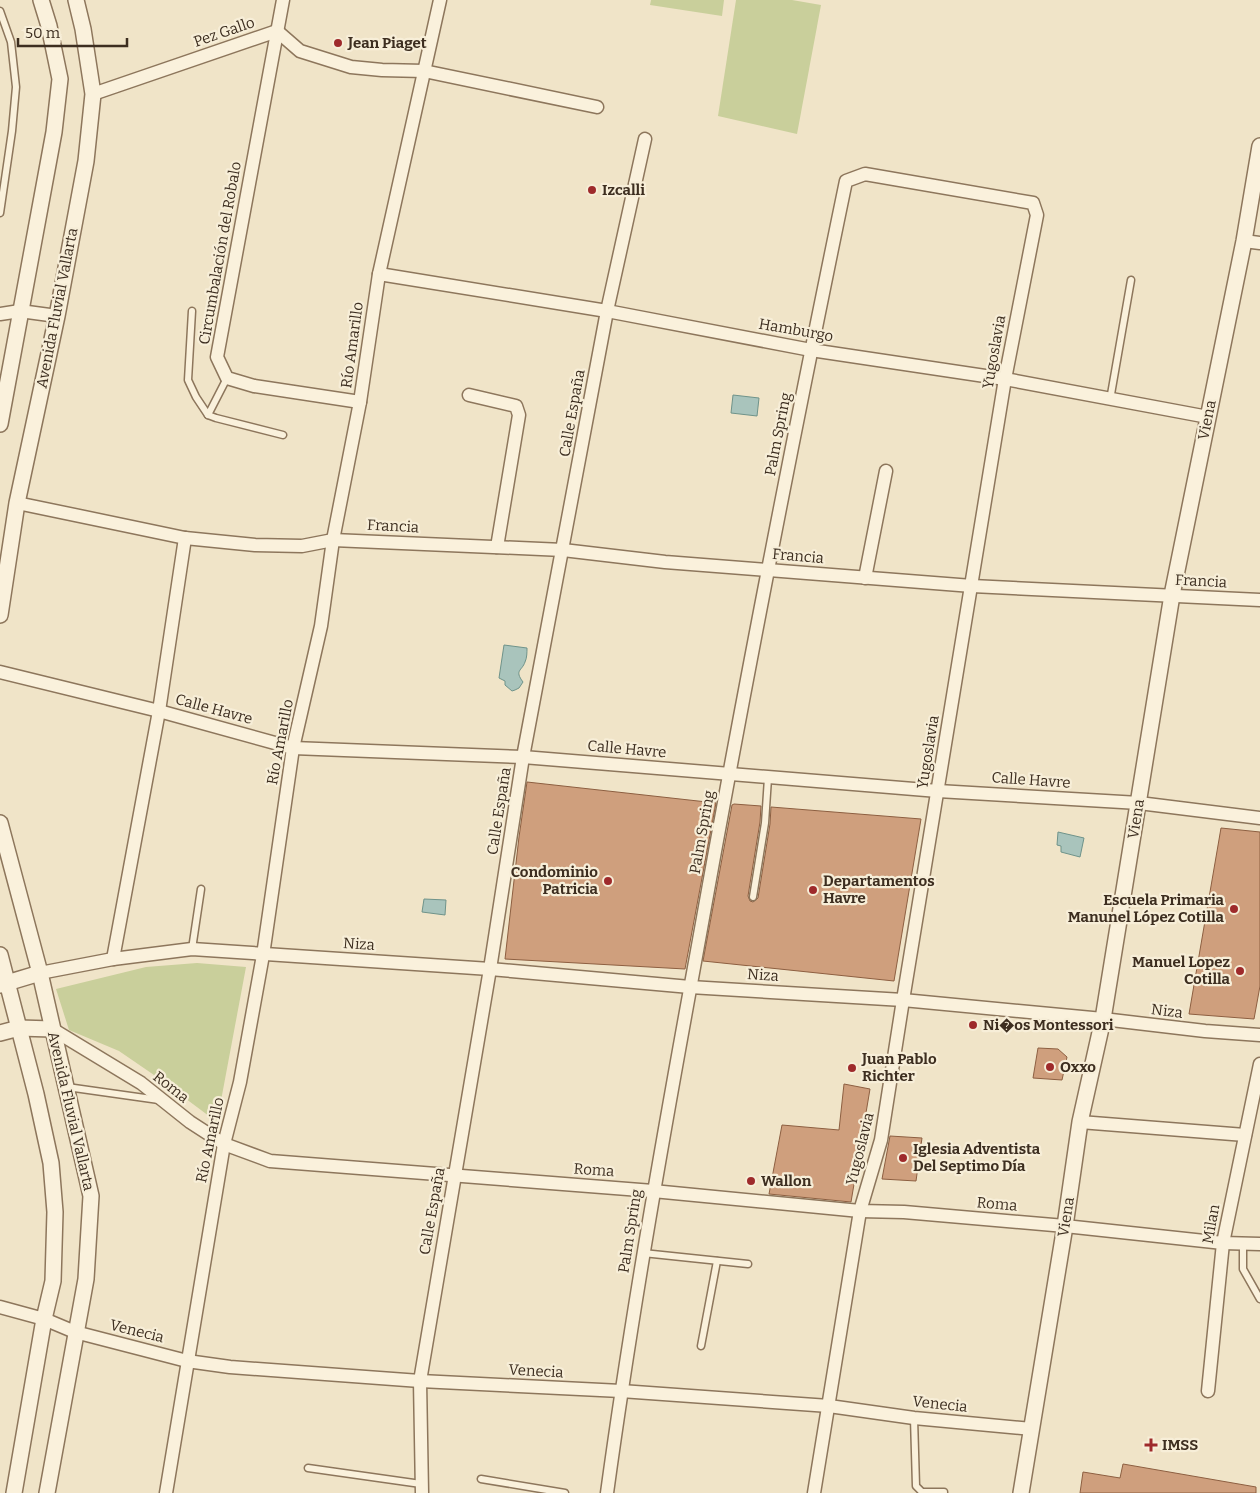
<svg xmlns="http://www.w3.org/2000/svg" width="1260" height="1493" viewBox="0 0 1260 1493" font-family="Bitter,serif">
  <rect width="100%" height="100%" fill="#f0e4c8"/>
  <!-- green -->
  <g fill="#c9cf9b">
    <polygon points="651,0 724,0 722,16 650,5"/>
    <polygon points="736,0 792,0 821,5 797,134 718,116"/>
    <polygon points="197,963 246,967 217,1122 154,1075 119,1051 69,1030 56,989 146,967"/>
  </g>
  <!-- water -->
  <g fill="#a9c4bc" stroke="#6f938a">
    <polygon points="733,395 759,398 757,416 731,413"/>
    <path d="M504,645L527,648C527,652 527,658 525,662C522,671 514,670 523,682L519,688L515,690L512,691L505,685V681L499,678Z"/>
    <polygon points="1058,832 1084,838 1080,857 1061,852 1061,846 1057,845"/>
    <polygon points="424,899 446,900 445,915 422,912"/>
  </g>
  <!-- building -->
  <g fill="#cf9f7d" stroke="#8d5f41">
    <polygon points="527,782 716,803 685,969 505,959 519,837"/>
    <polygon points="734,804 761,806 760,822 748,896 750,901 753,902 758,898 770,824 771,807 921,819 894,981 703,961 732,805"/>
    <polygon points="1221,828 1260,832 1260,986 1254,1019 1189,1014"/>
    <polygon points="1038,1048 1058,1049 1067,1057 1062,1080 1033,1078"/>
    <polygon points="844,1084 870,1089 851,1202 769,1194 782,1125 839,1130"/>
    <polygon points="890,1136 922,1138 916,1181 882,1179"/>
    <polygon points="1123,1464 1256,1487 1256,1493 1080,1493 1083,1472 1120,1478"/>
  </g>
  <g fill="none" stroke-linecap="round" stroke-linejoin="round">
    <!-- service casing -->
    <g stroke="#8d765c" stroke-width="9">
      <g id="service">
        <polyline points="0,11 11,42 16,87 12,131 0,213"/>
        <polyline points="192,311 188,380 196,397 208,415"/>
        <polyline points="227,378 208,415 216,418 283,435"/>
        <polyline points="1110,400 1131,280"/>
        <polyline points="753,897 765,823 768,778"/>
        <polyline points="192,949 201,889"/>
        <polyline points="67,1087 159,1100"/>
        <polyline points="1243,1243 1243,1269 1260,1299"/>
        <polyline points="643,1253 748,1264"/>
        <polyline points="701,1346 717,1261"/>
        <polyline points="914,1418 916,1486 922,1492 944,1492"/>
        <polyline points="308,1468 421,1484"/>
        <polyline points="481,1479 565,1493"/>
      </g>
    </g>
    <!-- minor casing -->
    <g stroke="#8d765c" stroke-width="15">
      <g id="minor">
        <polyline points="283,0 217,357 227,378 254,386 360,402"/>
        <polyline points="93,94 277,31 300,51 351,67 382,70 424,71 597,107"/>
        <polyline points="1244,241 1260,243"/>
        <polyline points="379,274 607,311 811,350 1005,379 1208,417"/>
        <polyline points="0,314 20,311 57,316"/>
        <polyline points="469,395 516,406 519,415 497,547"/>
        <polyline points="17,503 185,538 255,545 302,546 333,540 563,550 665,562 972,586 1260,600"/>
        <polyline points="865,578 886,471"/>
        <polyline points="0,672 159,711 293,748 523,757 938,791 1139,803 1260,818"/>
        <polyline points="113,959 159,711 185,538"/>
        <polyline points="40,973 113,959 192,949 490,969 690,987 903,1000 1103,1019 1205,1031 1260,1035"/>
        <polyline points="52,1029 141,1083 190,1122 224,1144 270,1161 653,1191 860,1211 904,1212 1065,1226 1223,1243 1260,1244"/>
        <polyline points="1080,1122 1245,1135"/>
        <polyline points="0,1307 44,1319 75,1332 187,1361 230,1367 420,1381 621,1391 829,1406 914,1418 1032,1429"/>
        <polyline points="1208,1391 1223,1243 1260,1064"/>
        <polyline points="166,1493 224,1144 240,1082 263,955 293,748 321,626 333,540 360,402 379,274 440,0"/>
        <polyline points="422,1493 420,1381 490,969 523,757 607,311 645,139"/>
        <path d="M607,1493C632,1311 664,1131 697,951C743,693 793,437 846,181L865,174L1033,203L1037,215L1005,379L903,1000L881,1140L860,1211L814,1493"/>
      </g>
    </g>
    <!-- tertiary casing -->
    <g stroke="#8d765c" stroke-width="18">
      <g id="tertiary">
        <polyline points="0,424 54,132 60,79 49,26 41,0"/>
        <polyline points="0,615 17,503 57,316 86,161 93,94 83,29 76,0"/>
        <polyline points="0,823 40,973 91,1196 86,1279 47,1493"/>
        <polyline points="0,955 36,1094 51,1163 55,1212 53,1281 44,1319 14,1493"/>
        <polyline points="0,985 40,973"/>
        <polyline points="0,1033 19,1028 52,1029"/>
        <polyline points="1021,1493 1065,1226 1080,1122 1103,1019 1172,595 1244,241 1260,146"/>
      </g>
    </g>
    <!-- service -->
    <use href="#service" stroke="#faf1dc" stroke-width="6"/>
    <!-- minor -->
    <use href="#minor" stroke="#faf1dc" stroke-width="12"/>
    <!-- tertiary -->
    <use href="#tertiary" stroke="#faf1dc" stroke-width="15"/>
  </g>
  <!-- markers -->
  <g fill="#9e2a2b" stroke="#f7eed8" stroke-width="2">
    <circle cx="338" cy="43" r="5"/>
    <circle cx="592" cy="190" r="5"/>
    <circle cx="608" cy="881" r="5"/>
    <circle cx="813" cy="890" r="5"/>
    <circle cx="1234" cy="909" r="5"/>
    <circle cx="1240" cy="971" r="5"/>
    <circle cx="973" cy="1025" r="5"/>
    <circle cx="1050" cy="1067" r="5"/>
    <circle cx="852" cy="1068" r="5"/>
    <circle cx="903" cy="1158" r="5"/>
    <circle cx="751" cy="1181" r="5"/>
    <path d="M1148.5 1437.5h5v5h5v5h-5v5h-5v-5h-5v-5h5z"/>
  </g>
  <g text-anchor="middle" dominant-baseline="central" stroke-width="4.5" stroke-linejoin="round" paint-order="stroke">
    <!-- street labels -->
    <g font-size="15" fill="#3d2e20" stroke="#f7eed8">
      <text transform="translate(224 32) rotate(-19)">Pez Gallo</text>
      <text transform="translate(220 253) rotate(-80)">Circumbalación del Robalo</text>
      <text transform="translate(57 308) rotate(-79)">Avenida Fluvial Vallarta</text>
      <text transform="translate(796 330) rotate(10)">Hamburgo</text>
      <text transform="translate(352 345) rotate(-82)">Río Amarillo</text>
      <text transform="translate(994 352) rotate(-80)">Yugoslavia</text>
      <text transform="translate(572 413) rotate(-80)">Calle España</text>
      <text transform="translate(1207 420) rotate(-79)">Viena</text>
      <text transform="translate(778 434) rotate(-79)">Palm Spring</text>
      <text transform="translate(393 526) rotate(3)">Francia</text>
      <text transform="translate(798 556) rotate(5)">Francia</text>
      <text transform="translate(1201 581) rotate(3)">Francia</text>
      <text transform="translate(214 709) rotate(15)">Calle Havre</text>
      <text transform="translate(280 742) rotate(-79)">Río Amarillo</text>
      <text transform="translate(627 749) rotate(5)">Calle Havre</text>
      <text transform="translate(928 752) rotate(-81)">Yugoslavia</text>
      <text transform="translate(1031 780) rotate(4)">Calle Havre</text>
      <text transform="translate(499 811) rotate(-81)">Calle España</text>
      <text transform="translate(1136 819) rotate(-81)">Viena</text>
      <text transform="translate(702 832) rotate(-80)">Palm Spring</text>
      <text transform="translate(359 944) rotate(4)">Niza</text>
      <text transform="translate(763 975) rotate(4)">Niza</text>
      <text transform="translate(1167 1011) rotate(7)">Niza</text>
      <text transform="translate(171 1087) rotate(38)">Roma</text>
      <text transform="translate(71 1111) rotate(77)">Avenida Fluvial Vallarta</text>
      <text transform="translate(210 1140) rotate(-78)">Río Amarillo</text>
      <text transform="translate(860 1149) rotate(-76)">Yugoslavia</text>
      <text transform="translate(594 1170) rotate(4)">Roma</text>
      <text transform="translate(997 1204) rotate(5)">Roma</text>
      <text transform="translate(432 1211) rotate(-80)">Calle España</text>
      <text transform="translate(1066 1217) rotate(-81)">Viena</text>
      <text transform="translate(1211 1224) rotate(-80)">Milan</text>
      <text transform="translate(630 1231) rotate(-81)">Palm Spring</text>
      <text transform="translate(137 1331) rotate(14)">Venecia</text>
      <text transform="translate(536 1371) rotate(3)">Venecia</text>
      <text transform="translate(940 1404) rotate(6)">Venecia</text>
    </g>
    <!-- poi labels -->
    <g font-size="15" font-weight="bold" fill="#3d2e20" stroke="#f7eed8" text-anchor="start">
      <text x="348" y="43">Jean Piaget</text>
      <text x="602" y="190">Izcalli</text>
      <text x="598" y="872" text-anchor="end">Condominio<tspan x="598" dy="17">Patricia</tspan></text>
      <text x="823" y="881">Departamentos<tspan x="823" dy="17">Havre</tspan></text>
      <text x="1224" y="900" text-anchor="end">Escuela Primaria<tspan x="1224" dy="17">Manunel López Cotilla</tspan></text>
      <text x="1230" y="962" text-anchor="end">Manuel Lopez<tspan x="1230" dy="17">Cotilla</tspan></text>
      <text x="983" y="1025">Ni�os Montessori</text>
      <text x="862" y="1059">Juan Pablo<tspan x="862" dy="17">Richter</tspan></text>
      <text x="1060" y="1067">Oxxo</text>
      <text x="913" y="1149">Iglesia Adventista<tspan x="913" dy="17">Del Septimo Día</tspan></text>
      <text x="761" y="1181">Wallon</text>
      <text x="1162" y="1445">IMSS</text>
    </g>
  </g>
  <!-- scale -->
  <path d="M18 38v8h109v-8" fill="none" stroke="#3d2e20" stroke-width="2.5"/>
  <text x="25" y="38" font-size="15" fill="#3d2e20" stroke="#f7eed8" stroke-width="4" paint-order="stroke">50 m</text>
</svg>
